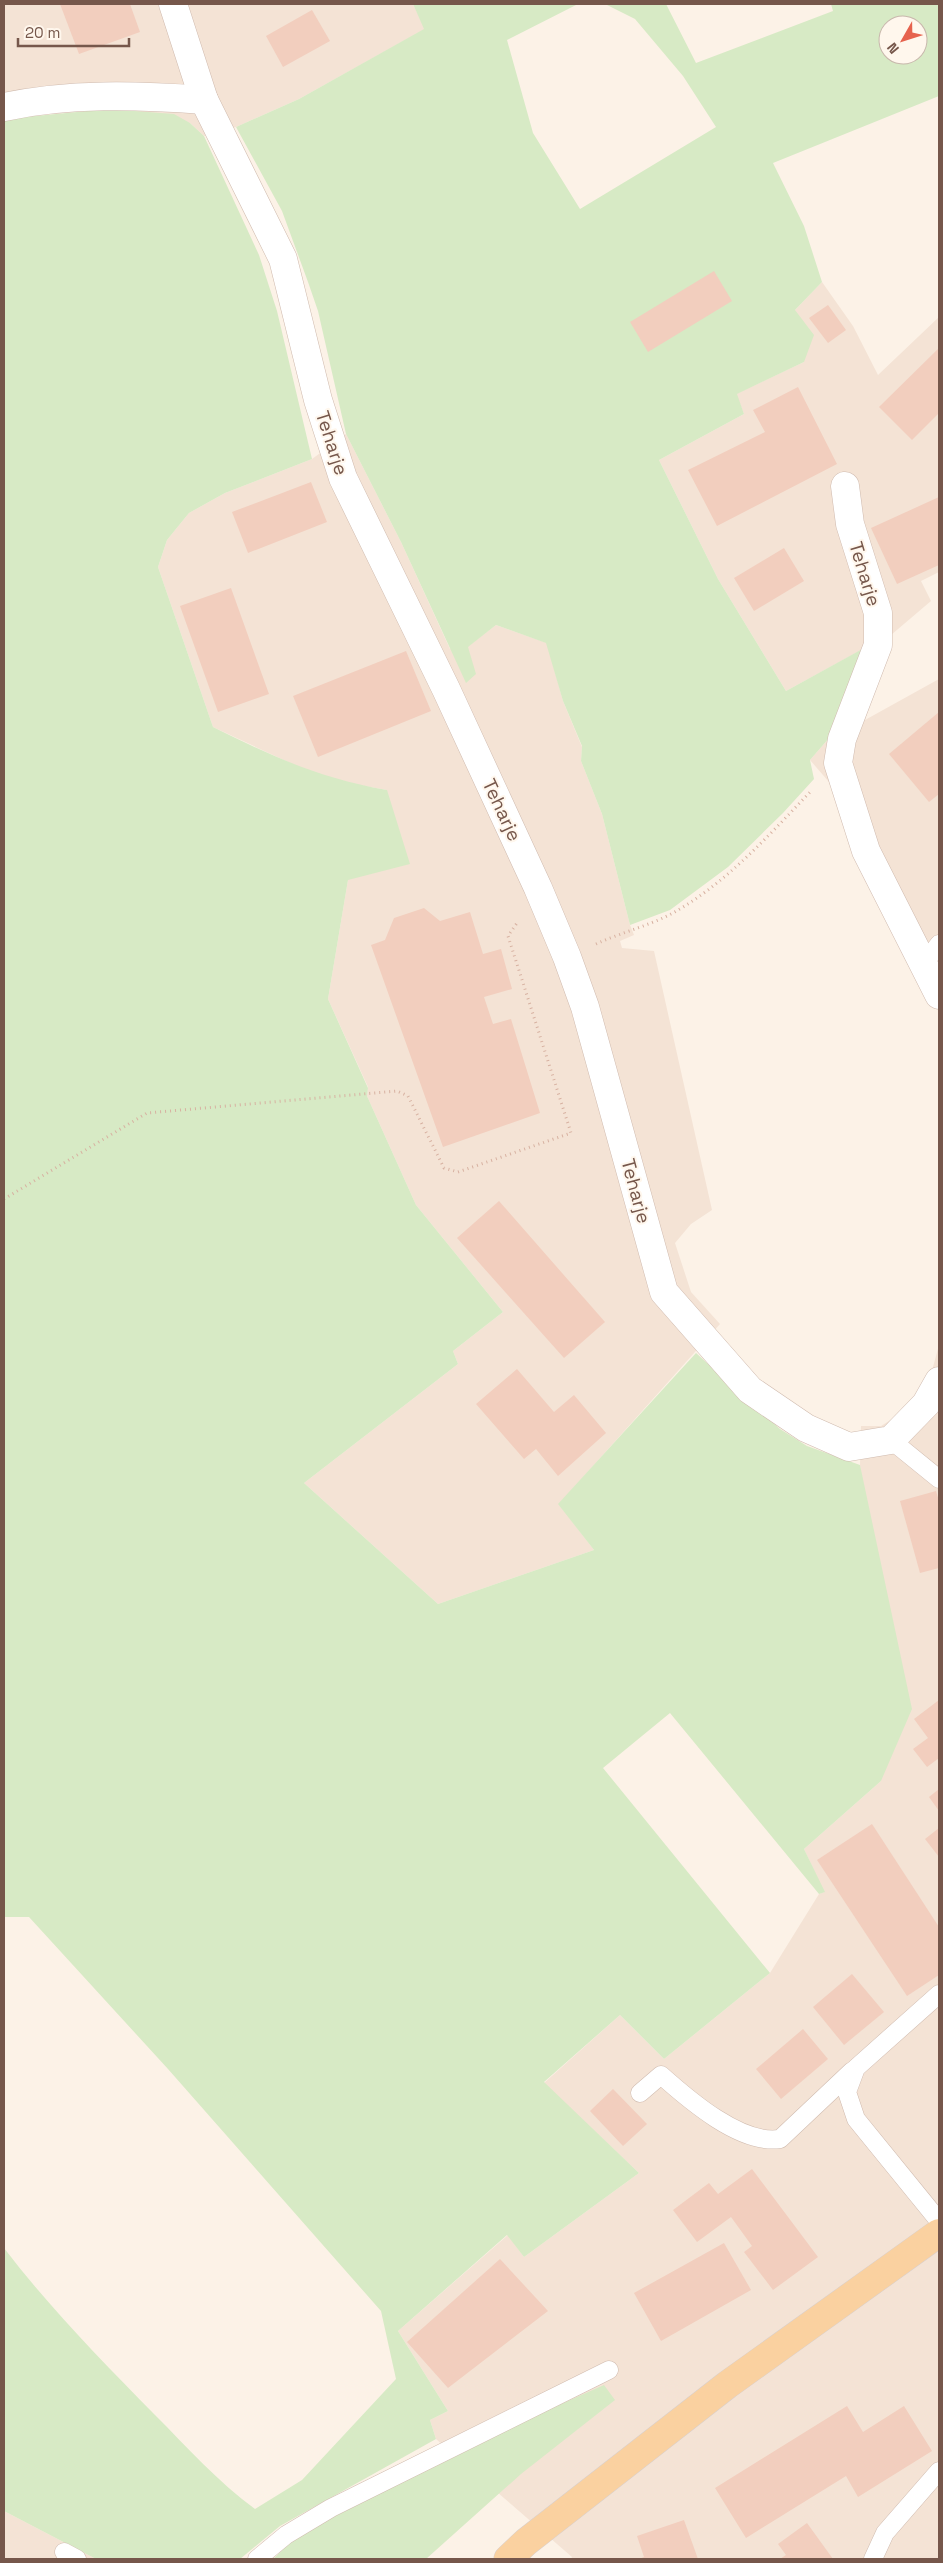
<svg xmlns="http://www.w3.org/2000/svg" width="943" height="2563" viewBox="0 0 943 2563" font-family="'Space Grotesk',sans-serif">
  <rect width="100%" height="100%" fill="#fcf2e7"/>
  <!-- residential -->
  <g fill="#f4e3d5">
    <polygon points="4,4 413,4 425,29 299,99 236,127 204,136 190,123 108,109 4,119"/>
    <polygon points="822,282 853,326 878,375 939,317 939,572 921,581 931,601 891,635 865,720 939,679 939,1011 928,998 902,946 829,782 810,760 837,729 865,648 786,691 718,579 659,460 744,414 736,394 804,362 795,310"/>
    <polygon points="346,434 401,542 450,649 467,647 496,625 547,643 563,701 582,747 581,761 602,814 630,925 634,935 620,941 622,948 654,951 712,1210 691,1224 675,1243 691,1292 720,1324 559,1504 594,1550 438,1604 304,1483 458,1364 453,1351 503,1312 416,1205 367,1096 368,1087 328,999 348,880 387,790 348,783 303,769 213,727 158,567 167,540 189,513 225,493 312,459"/>
    <polygon points="939,1345 939,2559 571,2559 572,2557 436,2439 430,2420 448,2411 398,2331 508,2235 524,2257 639,2173 544,2083 620,2015 664,2059 770,1973 819,1894 824,1892 804,1849 881,1781 860,1465 861,1426 881,1426 908,1409 930,1378"/>
    <polygon points="4,2511 96,2559 4,2559"/>
  </g>
  <!-- green -->
  <g fill="#d7eac5" fill-rule="evenodd">
    <path d="M413,4H578L507,40L533,133L580,209L716,127L683,76L635,19L605,4H666L696,63L833,11L831,4H939V96L773,163L804,226L822,282L795,310L814,335L804,362L737,394L744,414L659,460L718,579L786,691L866,647L837,729L810,760L814,779L783,813L728,867L670,910L630,925L602,814L581,761L582,746L563,701L546,643L496,625L468,647L476,674L466,683L401,542L346,434L318,311L308,282L282,211L236,127L299,99L424,29ZM888,25H918V55H888Z"/>
    <path d="M108,109L174,114L190,123L204,136L259,255L277,311L312,459L225,493L189,513L167,540L158,567L213,727C274,757 319,778 387,790L410,864L348,880L328,999L368,1088L367,1096L416,1205L503,1312L453,1351L458,1364L304,1483L438,1604L594,1550L558,1504L696,1353L780,1429L807,1446L860,1465L912,1709L881,1781L804,1849L825,1892L819,1894L670,1713L603,1768L770,1973L664,2059L620,2015L544,2082L639,2173L524,2257L507,2235L398,2331L448,2411L430,2420L436,2439L280,2526L240,2559H96L4,2511V2248C49,2307 102,2361 155,2415C187,2447 218,2482 255,2509L302,2480L396,2379L381,2311L168,2069L29,1917H4V119Z"/>
    <polygon points="604,2385 615,2400 521,2474 426,2559 273,2559 294,2539 417,2468"/>
  </g>
  <!-- building -->
  <g fill="#f2cebe">
    <polygon points="60,4 130,4 140,32 79,54"/>
    <polygon points="312,10 330,41 283,67 266,36"/>
    <polygon points="714,271 732,301 648,352 630,322"/>
    <polygon points="828,305 846,330 828,343 809,318"/>
    <polygon points="939,348 939,413 912,440 879,407"/>
    <polygon points="798,387 837,464 717,526 688,470 765,432 753,410"/>
    <polygon points="311,482 327,522 248,553 232,512"/>
    <polygon points="939,497 939,565 897,584 871,528"/>
    <polygon points="784,548 804,581 754,611 734,578"/>
    <polygon points="231,588 269,694 218,712 180,606"/>
    <polygon points="406,651 431,711 318,757 293,696"/>
    <polygon points="939,712 939,794 929,802 889,754"/>
    <polygon points="424,908 440,921 470,912 483,954 501,949 512,989 484,997 493,1024 511,1019 540,1113 443,1147 371,945 385,940 394,918"/>
    <polygon points="499,1201 605,1322 564,1358 457,1238"/>
    <polygon points="517,1369 554,1412 574,1395 606,1433 558,1476 536,1449 524,1459 476,1404"/>
    <polygon points="936,1491 939,1501 939,1568 920,1573 900,1501"/>
    <polygon points="939,1700 939,1758 927,1767 913,1749 928,1738 914,1719"/>
    <polygon points="939,1789 939,1811 929,1797"/>
    <polygon points="872,1824 939,1927 939,1975 907,1996 817,1860"/>
    <polygon points="939,1828 939,1857 925,1839"/>
    <polygon points="852,1974 884,2012 844,2045 813,2007"/>
    <polygon points="803,2029 828,2059 781,2099 756,2069"/>
    <polygon points="613,2089 647,2124 623,2146 590,2111"/>
    <polygon points="752,2169 818,2257 773,2290 744,2252 752,2246 731,2217 697,2242 673,2210 709,2183 718,2194"/>
    <polygon points="724,2243 751,2290 661,2341 634,2293"/>
    <polygon points="500,2259 548,2311 448,2388 407,2342"/>
    <polygon points="847,2406 863,2432 904,2406 932,2451 858,2497 846,2476 746,2538 715,2488"/>
    <polygon points="684,2520 698,2559 639,2559 644,2557 637,2536"/>
    <polygon points="807,2523 833,2559 780,2559 786,2555 778,2544"/>
  </g>
  <g fill="none" stroke-linecap="round" stroke-linejoin="round">
    <!-- lane casing -->
    <g stroke="#d0bbaf" stroke-width="19">
      <g id="lane">
        <polyline points="923,965 939,944"/>
        <polyline points="891,1440 939,1479"/>
        <polyline points="939,1994 856,2068 847,2092 856,2119 939,2221"/>
        <path d="M640,2093L661,2075C689,2100 741,2145 780,2139L852,2071"/>
        <polyline points="64,2552 77,2559"/>
        <polyline points="257,2559 286,2535 331,2508 609,2370"/>
        <polyline points="873,2559 885,2533 939,2471"/>
      </g>
    </g>
    <!-- street casing -->
    <g stroke="#d0bbaf" stroke-width="29">
      <g id="street">
        <polyline points="173,4 204,100 283,259 318,400 343,478 446,689 538,888 567,957 585,1007 664,1292 750,1390 806,1428 849,1447 891,1440 926,1404 939,1381"/>
        <path d="M4,107C69,93 137,95 204,100"/>
        <polyline points="845,486 850,524 878,613 878,645 842,739 838,763 866,851 939,995"/>
      </g>
    </g>
    <!-- primary casing -->
    <g stroke="#d9d0cd" stroke-width="29">
      <polyline id="primary" points="508,2559 526,2542 727,2385 939,2233"/>
    </g>
    <!-- path -->
    <g stroke="#d7b1a1" stroke-width="3" stroke-dasharray="1 4" stroke-linecap="butt">
      <path d="M596,944C620,933 648,926 671,914C726,884 769,835 812,790"/>
      <polyline points="4,1199 147,1113 397,1091 408,1096 444,1168 458,1172 571,1133 508,936 517,923"/>
    </g>
    <!-- lane -->
    <use href="#lane" stroke="#fff" stroke-width="18"/>
    <!-- street -->
    <use href="#street" stroke="#fff" stroke-width="28"/>
    <!-- primary -->
    <use href="#primary" stroke="#fad1a0" stroke-width="28"/>
  </g>
  <g text-anchor="middle" dominant-baseline="central" stroke-width="4" stroke-linejoin="round" paint-order="stroke">
    <!-- street labels -->
    <g font-size="19" fill="#76574b" stroke="#fff7ed">
      <text transform="translate(332 443) rotate(72)">Teharje</text>
      <text transform="translate(865 574) rotate(73)">Teharje</text>
      <text transform="translate(502 810) rotate(65)">Teharje</text>
      <text transform="translate(636 1191) rotate(75)">Teharje</text>
    </g>
  </g>
  <!-- border -->
  <rect width="943" height="2563" fill="none" stroke="#76574b" stroke-width="10"/>
  <!-- north arrow -->
  <g transform="translate(903 40) rotate(231)"><circle r="24" fill="#fff7ed" stroke="#c8b7ac"/>
  <path d="M0-4L9 19L0 12L-9 19Z" fill="#e6624d"/>
  <text y="-8" font-size="14" font-weight="bold" text-anchor="middle" fill="#76574b">N</text>
  </g>
  <!-- scale -->
  <path d="M18 38v8h111v-8" fill="none" stroke="#76574b" stroke-width="2.5"/>
  <text x="25" y="38" font-size="15" fill="#76574b" stroke="#fff7ed" stroke-width="4" paint-order="stroke">20 m</text>
</svg>
